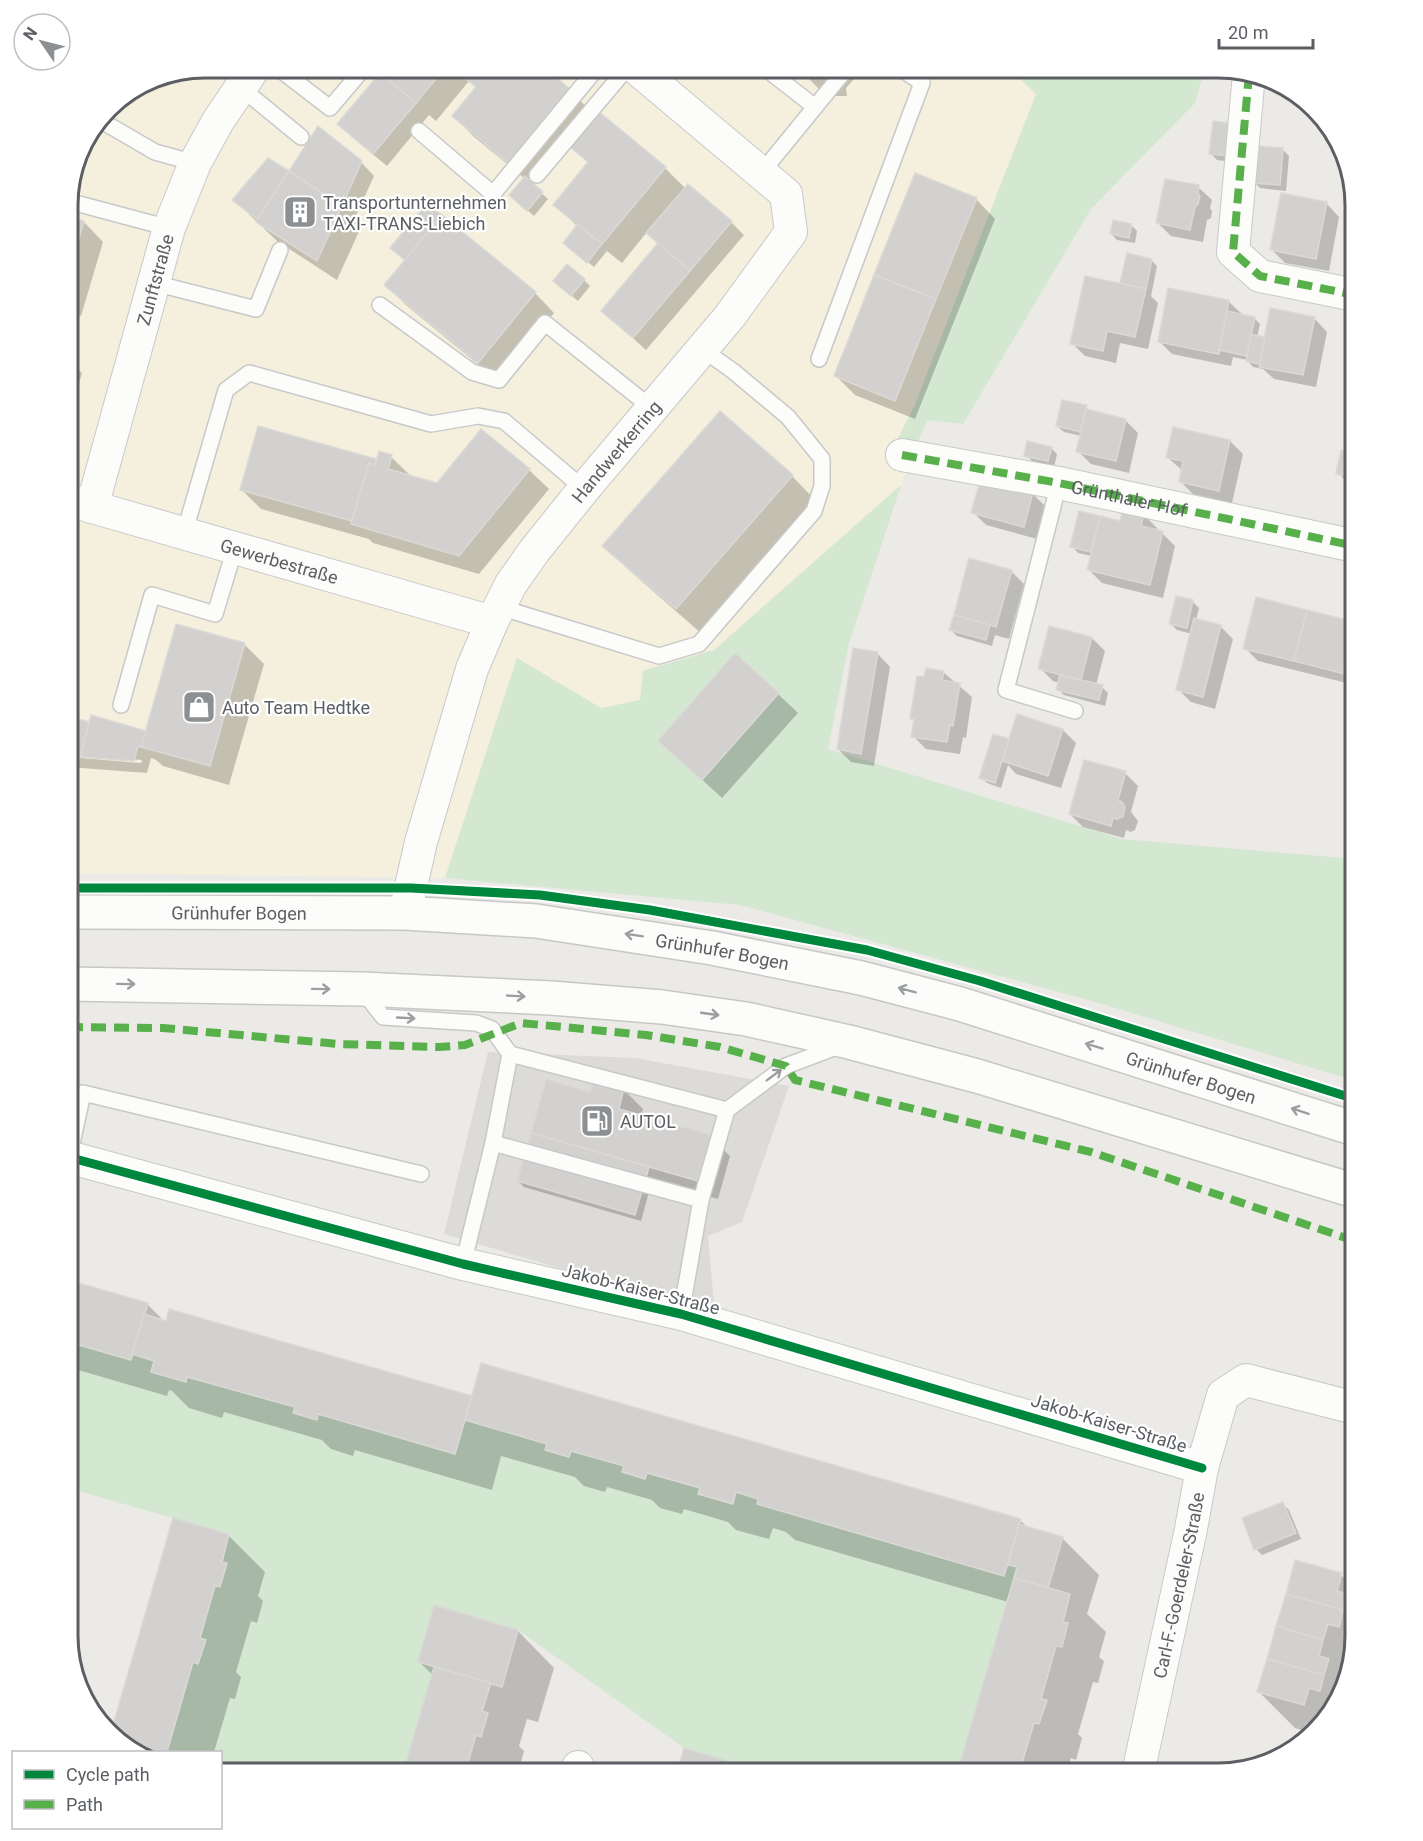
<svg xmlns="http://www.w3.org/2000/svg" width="1423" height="1841" viewBox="0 0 1423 1841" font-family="Roboto,sans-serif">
  <rect width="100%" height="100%" fill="#ebeae6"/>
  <!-- commercial -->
  <polygon fill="#f5f0de" points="205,68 1009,68 1036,94 914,407 896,442 915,450 901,485 714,650 643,670 640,700 601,709 517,659 445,878 68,873 68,195 82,144 114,102 153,78"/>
  <!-- industrial -->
  <polygon fill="#dcdbd7" points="488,1052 635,1058 789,1086 742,1222 708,1236 715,1314 444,1234"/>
  <!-- green -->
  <g fill="#d3e7d1">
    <polygon points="1009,68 1205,68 1195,103 1091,209 963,424 927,420 915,450 896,442 914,407 1036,94"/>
    <polygon points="901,485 849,643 828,749 1122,839 1355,859 1355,1081 1099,1003 740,905 445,878 517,658 601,708 640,700 643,671 714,650"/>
    <polygon points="68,1342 130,1360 132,1354 154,1361 151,1372 185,1382 188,1377 295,1407 294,1413 316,1420 318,1414 455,1454 465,1420 547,1444 546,1450 568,1457 571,1451 624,1466 622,1472 645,1479 647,1473 700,1488 698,1494 733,1503 736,1492 758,1499 757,1504 1004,1576 1008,1565 1017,1567 957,1773 739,1773 741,1765 684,1748 518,1630 434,1605 418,1662 434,1667 403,1773 221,1773 220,1752 167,1752 193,1662 198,1663 205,1640 200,1638 215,1586 220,1587 227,1564 222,1562 229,1534 68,1488"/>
  </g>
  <!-- shadow -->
  <g fill="#0003">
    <polygon points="386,68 543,68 571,92 591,111 530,183 548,199 534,216 517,201 525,179 473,136 454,116 477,88 469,81 436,121 429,115 387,166 352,137 339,124"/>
    <polygon points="800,68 863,68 863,69 846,88 847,96 826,96 800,70"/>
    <polygon points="1214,123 1234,162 1217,160 1211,154"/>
    <polygon points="571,146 665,168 686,189 731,222 744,235 646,350 603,311 659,244 647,232 622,263 607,251 594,267 571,249 578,227 555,205 589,164"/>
    <polygon points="1283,150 1289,156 1286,191 1260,188 1254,182"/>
    <polygon points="269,160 288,172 361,162 374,176 354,220 361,227 337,280 277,241 234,200"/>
    <polygon points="1198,187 1212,200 1210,208 1212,211 1211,218 1207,220 1203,242 1171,236 1158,223"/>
    <polygon points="976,199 995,219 915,419 855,395 835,375"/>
    <polygon points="1326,203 1339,217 1329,271 1285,263 1272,250"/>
    <polygon points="68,217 84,222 103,242 81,316 68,312"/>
    <polygon points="1131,225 1137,231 1135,243 1117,240 1111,234"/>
    <polygon points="392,248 535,293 554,313 498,381 406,305 386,285 406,262"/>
    <polygon points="1128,255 1151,260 1157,266 1151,296 1158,303 1148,349 1120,343 1116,363 1085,356 1072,343 1122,285"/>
    <polygon points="584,280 590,286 578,301 561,287"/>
    <polygon points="1228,301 1242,314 1254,318 1260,324 1257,337 1264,338 1314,318 1327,332 1316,387 1274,379 1263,369 1253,367 1247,360 1233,357 1231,366 1172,354 1159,341"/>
    <polygon points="1355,337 1355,380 1348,374"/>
    <polygon points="68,360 82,373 70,417 68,416"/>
    <polygon points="1086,407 1091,412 1125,420 1138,433 1129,473 1091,464 1078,451 1081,436 1064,432 1057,426"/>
    <polygon points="259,428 377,461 391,457 411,476 437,485 529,470 549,489 479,574 373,543 369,539 261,509 242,490"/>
    <polygon points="1230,441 1243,454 1232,503 1193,494 1180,481 1183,471 1167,457"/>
    <polygon points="1051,448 1057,454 1054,467 1032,461 1026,455"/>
    <polygon points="1343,452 1355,455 1355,482 1344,479 1338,473"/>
    <polygon points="792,476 817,502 702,634 630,571 605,546"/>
    <polygon points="1033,494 1046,507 1037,539 986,525 973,512"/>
    <polygon points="1081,513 1121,523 1144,515 1157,528 1156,531 1162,533 1175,546 1163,598 1102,583 1089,570 1092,556 1078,553 1072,546"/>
    <polygon points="1011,571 1024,584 1009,639 995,635 992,646 957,636 951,630"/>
    <polygon points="1257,599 1355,623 1355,685 1258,661 1245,648"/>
    <polygon points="1193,602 1199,608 1196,620 1220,626 1233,639 1215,709 1191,702 1178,689 1192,634 1177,630 1171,624"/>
    <polygon points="1092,638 1105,651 1096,685 1102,687 1108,693 1105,706 1064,695 1058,689 1059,683 1053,681 1040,668"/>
    <polygon points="244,644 264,664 229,785 163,766 156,760 151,758 147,773 68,767 68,757 141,763 142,760 68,754 68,717 90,723 145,732"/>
    <polygon points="877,653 890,667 874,766 851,762 838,749"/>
    <polygon points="943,672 972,697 966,738 963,737 960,754 926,749 913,736 915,721 912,718 926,679"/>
    <polygon points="778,694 798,713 722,798 660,741"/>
    <polygon points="1063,730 1076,743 1061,788 1016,774 1008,765 1001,788 987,783 981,777 1008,740 1010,742"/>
    <polygon points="1125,773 1138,786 1131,812 1138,821 1135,830 1131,832 1126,830 1124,838 1083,827 1070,814"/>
    <polygon points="547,1081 591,1094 624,1090 643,1109 641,1117 710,1137 730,1156 718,1199 652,1181 641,1221 524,1187 518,1181"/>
    <polygon points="68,1281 147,1304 167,1324 473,1398 1020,1520 1029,1529 1062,1538 1099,1575 1087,1614 1106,1632 1099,1657 1104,1661 1098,1683 1093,1682 1078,1734 1082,1738 1076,1760 1071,1758 1066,1773 959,1773 1008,1602 795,1540 786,1532 773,1528 769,1539 736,1530 728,1522 684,1509 682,1514 660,1508 652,1500 607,1487 605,1492 584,1486 575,1477 501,1456 492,1490 355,1450 353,1456 331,1449 322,1440 224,1412 222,1418 189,1408 172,1391 169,1390 167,1396 68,1367"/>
    <polygon points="1283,1504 1289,1510 1301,1539 1262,1555 1256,1549"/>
    <polygon points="228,1535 265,1572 258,1596 263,1601 257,1623 251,1621 236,1672 241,1677 235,1699 230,1698 214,1752 133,1752 112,1733"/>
    <polygon points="1341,1575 1355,1589 1355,1637 1337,1705 1311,1733 1295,1728 1259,1692"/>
    <polygon points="518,1631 554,1668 538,1722 527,1719 519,1746 524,1751 518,1773 512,1771 512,1773 405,1773 433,1675 419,1662"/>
    <polygon points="685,1750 740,1766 748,1773 678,1773"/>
  </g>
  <!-- building -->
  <g fill="#d2d1cf" stroke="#dad9d5" stroke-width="1.5">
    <polygon points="384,68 445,68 416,103 380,73"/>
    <polygon points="476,68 545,68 572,91 510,165 452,116 476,87 466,79"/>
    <polygon points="380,73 416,103 373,154 337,124"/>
    <polygon points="598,111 666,167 602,244 553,205 588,162 569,146"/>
    <polygon points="1213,121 1232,123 1229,156 1209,154"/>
    <polygon points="318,126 362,161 342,206 289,171"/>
    <polygon points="1256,146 1283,148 1280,185 1253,183"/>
    <polygon points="268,158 289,171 257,219 232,200"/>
    <polygon points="289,171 342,206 317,261 256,222"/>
    <polygon points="915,173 977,198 936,299 874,275"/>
    <polygon points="525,176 543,192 527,211 509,195"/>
    <polygon points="1165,179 1199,185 1198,193 1200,196 1198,204 1195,207 1190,230 1156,223"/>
    <polygon points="688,184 732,221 690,271 646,233"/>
    <polygon points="1281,193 1327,202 1316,259 1270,250"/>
    <polygon points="427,203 442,215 405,260 390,248"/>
    <polygon points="442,215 536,292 478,363 384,285"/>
    <polygon points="68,216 84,221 68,276"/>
    <polygon points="1113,220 1132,224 1129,238 1110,234"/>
    <polygon points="577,225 602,244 587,263 563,243"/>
    <polygon points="658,243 690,271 633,338 601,311"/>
    <polygon points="1127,253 1152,259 1146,289 1120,283"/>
    <polygon points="567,264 585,279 571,296 553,281"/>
    <polygon points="874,275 936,299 895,401 834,376"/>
    <polygon points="1085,276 1146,289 1135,337 1107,331 1103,351 1070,344"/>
    <polygon points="1168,288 1229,300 1219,354 1158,342"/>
    <polygon points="1270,308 1315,317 1303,375 1259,367"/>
    <polygon points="1227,311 1255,317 1247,356 1219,350"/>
    <polygon points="1251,334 1265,337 1260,364 1246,361"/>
    <polygon points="1354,335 1355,336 1355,376 1346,374"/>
    <polygon points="1062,400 1087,405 1081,432 1056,426"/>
    <polygon points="1086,409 1126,419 1116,461 1076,452"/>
    <polygon points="720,411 793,475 676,609 602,546"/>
    <polygon points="258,426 376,459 375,465 369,463 352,521 240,490"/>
    <polygon points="1173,427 1230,440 1219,491 1179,482 1183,461 1166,458"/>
    <polygon points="481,429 530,469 459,556 351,524 369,463 375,465 379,451 392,455 388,469 437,483"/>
    <polygon points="1027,441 1052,447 1048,461 1024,456"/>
    <polygon points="1341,450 1355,454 1355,478 1336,474"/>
    <polygon points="981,478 1033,492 1024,527 971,513"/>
    <polygon points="1123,508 1144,514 1141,526 1163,531 1150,585 1087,570 1100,516 1120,521"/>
    <polygon points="1079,511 1100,516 1091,552 1070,547"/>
    <polygon points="969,558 1012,570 996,627 954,615"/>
    <polygon points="1176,596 1193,600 1187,628 1169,624"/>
    <polygon points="1256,597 1307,610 1294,661 1243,649"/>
    <polygon points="1307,610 1355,622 1355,631 1345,674 1294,661"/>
    <polygon points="954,615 990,625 986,640 949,630"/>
    <polygon points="1194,618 1221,625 1203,697 1176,690"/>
    <polygon points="176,624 245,643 210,766 141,747"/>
    <polygon points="1049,626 1092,637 1081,680 1038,669"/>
    <polygon points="853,648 878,652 861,754 837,749"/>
    <polygon points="735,653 779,693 702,780 658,741"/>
    <polygon points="926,668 944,671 942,680 960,683 953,726 950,725 947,742 911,737 914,719 910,719 917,676 924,677"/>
    <polygon points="1060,675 1103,685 1099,700 1056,690"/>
    <polygon points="1017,714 1063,729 1048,776 1002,761"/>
    <polygon points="91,715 146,731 141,747 138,746 134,761 80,757"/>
    <polygon points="68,716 89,722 80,757 68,756"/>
    <polygon points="993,734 1009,739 995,783 979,778"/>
    <polygon points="1084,760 1126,771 1118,800 1122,802 1125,807 1123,817 1117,819 1113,818 1111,826 1069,814"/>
    <polygon points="546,1079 590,1092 594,1080 624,1088 619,1109 711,1135 698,1181 531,1133"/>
    <polygon points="531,1133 649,1167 635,1215 517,1181"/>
    <polygon points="68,1280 148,1303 131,1360 68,1342"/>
    <polygon points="169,1309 472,1396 455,1454 318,1414 317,1420 293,1413 295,1407 187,1377 186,1382 151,1372 154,1361 132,1354 144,1314 166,1321"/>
    <polygon points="481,1363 1021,1519 1004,1576 757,1504 758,1499 736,1492 733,1504 698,1494 700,1488 647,1473 645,1479 622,1472 624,1466 571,1451 569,1457 545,1450 547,1444 465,1420"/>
    <polygon points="1283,1502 1296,1533 1254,1550 1242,1518"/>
    <polygon points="173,1518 229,1534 222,1562 227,1563 220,1587 215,1586 200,1638 206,1640 198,1664 193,1662 167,1752 133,1752 111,1732"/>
    <polygon points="1019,1524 1063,1537 1048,1588 1014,1578 1017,1567 1008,1565"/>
    <polygon points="1295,1560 1342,1573 1337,1591 1348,1594 1343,1610 1286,1594"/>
    <polygon points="1014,1578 1070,1594 1063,1622 1068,1623 1062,1647 1056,1646 1041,1699 1047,1700 1039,1724 1034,1723 1019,1773 957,1773"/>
    <polygon points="1286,1594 1343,1610 1339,1627 1328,1624 1323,1640 1276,1626"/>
    <polygon points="434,1605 518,1630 502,1687 418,1662"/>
    <polygon points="1276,1626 1323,1640 1319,1656 1329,1659 1324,1675 1267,1659"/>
    <polygon points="1267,1659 1324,1675 1320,1691 1309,1688 1304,1705 1257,1692"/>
    <polygon points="434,1667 491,1683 482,1711 488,1713 481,1737 476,1735 465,1773 403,1773"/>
    <polygon points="684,1748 741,1765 739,1773 677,1773"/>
  </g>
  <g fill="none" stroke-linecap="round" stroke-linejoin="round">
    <!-- lane casing -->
    <g stroke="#c8c8c8" stroke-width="18">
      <g id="lane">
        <polyline points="278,68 330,108 364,68"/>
        <polyline points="240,87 301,137"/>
        <polyline points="815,107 847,68"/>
        <polyline points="100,120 155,152 195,163"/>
        <polyline points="419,131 493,194 597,68"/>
        <polyline points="762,172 815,107 765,68"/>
        <polyline points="537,175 627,68"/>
        <polyline points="68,201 169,228"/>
        <polyline points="154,283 256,309 280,250"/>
        <polyline points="380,305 472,372 499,380 545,323 653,409"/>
        <polyline points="819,359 922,83 900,68"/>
        <polyline points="1059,483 1006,690 1075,711"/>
        <polyline points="184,534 226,390 249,373 431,424 478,416 504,421 584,489"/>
        <polyline points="499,607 659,656 699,644 814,511 822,486 822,459 788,417 733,371 702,349"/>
        <polyline points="121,705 152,595 215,614 235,548"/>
        <polyline points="362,990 383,1017 476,1023 492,1029 510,1054 727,1110"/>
        <polyline points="493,1143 701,1200"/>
        <polyline points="69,1157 83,1093 421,1174"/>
        <polyline points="463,1264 493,1143 510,1054"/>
        <polyline points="681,1314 701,1200 727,1110 786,1066 839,1046"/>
      </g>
    </g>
    <!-- street casing -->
    <g stroke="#c8c8c8" stroke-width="34">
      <g id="street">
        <polyline points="1249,74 1233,252 1260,276 1355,295"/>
        <path id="s1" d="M902,455L1059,483L1355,546"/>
        <path id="s2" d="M68,500L492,622"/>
        <path id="s3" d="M92,507L169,228L195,163L218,121L254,68"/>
        <path id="s4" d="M405,913L421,842L472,669L492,622L511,584L535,550L584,489L730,316L791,232L786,194L636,68"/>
        <polyline points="68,1157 463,1264 681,1314 1202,1468"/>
        <polyline points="576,1773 578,1767"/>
        <path id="s5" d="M1138,1773L1191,1529L1202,1468L1223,1395L1246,1380L1355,1408"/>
      </g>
    </g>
    <!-- secondary casing -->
    <g stroke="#c7c7c6" stroke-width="36">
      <g id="secondary">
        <path id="s6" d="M68,912L405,913L536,921L712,948L861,978L960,1004L1355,1129"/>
        <polyline points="68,984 361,989 551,998 662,1007 746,1019 849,1042 977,1076 1355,1191"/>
      </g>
    </g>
    <!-- lane -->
    <use href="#lane" stroke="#fcfcfb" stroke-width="15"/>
    <!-- street -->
    <use href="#street" stroke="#fcfcfb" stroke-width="32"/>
    <!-- secondary -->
    <use href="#secondary" stroke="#fcfcfb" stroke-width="33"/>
    <!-- quiet -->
    <g stroke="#58b04a" stroke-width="8" stroke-dasharray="15 8" stroke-linecap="butt">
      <polyline points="1249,74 1233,252 1260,276 1355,295"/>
      <polyline points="902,455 1059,483 1355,546"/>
      <polyline points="68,1027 163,1028 339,1044 439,1047 465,1045 521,1023 646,1035 720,1047 786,1066 795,1080 1091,1152 1355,1241"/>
    </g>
    <!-- cycleway casing -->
    <g stroke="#fff" stroke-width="13">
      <g id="cycleway">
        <polyline points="68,888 411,888 540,895 650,910 867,950 980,981 1355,1099"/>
        <polyline points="68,1157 463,1264 681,1314 1202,1468"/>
      </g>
    </g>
    <!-- cycleway -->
    <use href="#cycleway" stroke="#00873e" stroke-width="9"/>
  </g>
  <!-- one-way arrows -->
  <defs><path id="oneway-shaft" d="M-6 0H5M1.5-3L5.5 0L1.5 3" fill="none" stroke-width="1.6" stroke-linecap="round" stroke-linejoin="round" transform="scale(1.5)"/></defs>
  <g stroke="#9b9ea0">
    <use href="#oneway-shaft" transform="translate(634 935) rotate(-171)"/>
    <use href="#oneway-shaft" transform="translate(126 984) rotate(1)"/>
    <use href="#oneway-shaft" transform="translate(321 989) rotate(1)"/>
    <use href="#oneway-shaft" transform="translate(907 990) rotate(-165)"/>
    <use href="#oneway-shaft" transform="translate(516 996) rotate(3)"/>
    <use href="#oneway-shaft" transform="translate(710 1014) rotate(8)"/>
    <use href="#oneway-shaft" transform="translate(406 1018) rotate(3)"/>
    <use href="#oneway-shaft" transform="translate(1094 1046) rotate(-163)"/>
    <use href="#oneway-shaft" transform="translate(774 1075) rotate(-37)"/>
    <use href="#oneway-shaft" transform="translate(1300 1111) rotate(-162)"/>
  </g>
  <!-- icons -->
  <defs>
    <g id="building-square" transform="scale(1.725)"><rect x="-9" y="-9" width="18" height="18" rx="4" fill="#8d9092" stroke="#fff"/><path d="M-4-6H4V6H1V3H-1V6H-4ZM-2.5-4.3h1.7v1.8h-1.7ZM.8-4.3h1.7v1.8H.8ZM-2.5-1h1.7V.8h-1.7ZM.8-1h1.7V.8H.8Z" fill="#fff"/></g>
    <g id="shop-square" transform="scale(1.725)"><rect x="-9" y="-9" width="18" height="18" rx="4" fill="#8d9092" stroke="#fff"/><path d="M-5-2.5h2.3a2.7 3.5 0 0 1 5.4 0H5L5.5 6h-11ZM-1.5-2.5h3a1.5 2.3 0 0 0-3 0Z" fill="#fff"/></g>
    <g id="fuel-square" transform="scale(1.725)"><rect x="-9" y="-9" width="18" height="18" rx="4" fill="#8d9092" stroke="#fff"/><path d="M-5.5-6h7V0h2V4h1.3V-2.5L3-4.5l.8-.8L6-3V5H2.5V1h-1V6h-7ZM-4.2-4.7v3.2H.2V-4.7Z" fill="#fff"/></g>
  </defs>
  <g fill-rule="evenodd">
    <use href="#building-square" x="300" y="212"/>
    <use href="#shop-square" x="199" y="707"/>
    <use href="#fuel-square" x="597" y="1121"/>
  </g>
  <g text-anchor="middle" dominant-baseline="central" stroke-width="4.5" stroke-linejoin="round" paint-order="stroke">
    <!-- poi labels -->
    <g font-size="18" fill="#5b5f64" stroke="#fff" text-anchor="start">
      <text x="323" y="202">Transportunternehmen<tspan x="323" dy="21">TAXI-TRANS-Liebich</tspan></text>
      <text x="222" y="707">Auto Team Hedtke</text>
      <text x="620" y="1121">AUTOL</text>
    </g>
    <!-- street labels -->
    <g font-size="18" fill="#5b5f64" stroke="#fff">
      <text stroke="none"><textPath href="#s3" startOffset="236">Zunftstraße</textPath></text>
      <text stroke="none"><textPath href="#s4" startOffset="516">Handwerkerring</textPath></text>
      <text stroke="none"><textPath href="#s1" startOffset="231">Grünthaler Hof</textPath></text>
      <text stroke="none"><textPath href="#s2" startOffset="220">Gewerbestraße</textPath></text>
      <text stroke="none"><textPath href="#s6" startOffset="171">Grünhufer Bogen</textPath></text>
      <text stroke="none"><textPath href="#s6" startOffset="657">Grünhufer Bogen</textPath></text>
      <text stroke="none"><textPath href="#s6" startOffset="1143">Grünhufer Bogen</textPath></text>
      <text transform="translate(641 1289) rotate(14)">Jakob-Kaiser-Straße</text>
      <text transform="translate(1109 1423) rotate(17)">Jakob-Kaiser-Straße</text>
      <text stroke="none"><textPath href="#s5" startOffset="192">Carl-F.-Goerdeler-Straße</textPath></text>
    </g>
  </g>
  <!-- crop -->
  <path d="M0 0H1423V1841H0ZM205 78H1218A127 127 0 0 1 1345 205V1636A127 127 0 0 1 1218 1763H205A127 127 0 0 1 78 1636V205A127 127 0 0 1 205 78Z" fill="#fff" fill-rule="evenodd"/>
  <path fill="none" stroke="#5b5f64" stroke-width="3" d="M205 78H1218A127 127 0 0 1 1345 205V1636A127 127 0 0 1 1218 1763H205A127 127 0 0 1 78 1636V205A127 127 0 0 1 205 78Z"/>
  <!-- legend -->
  <rect x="12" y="1751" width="210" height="78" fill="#ffffff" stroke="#bdbfc1" stroke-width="1.5"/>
  <rect x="24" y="1770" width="30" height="9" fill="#00873e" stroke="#bdbfc1" stroke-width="1.5"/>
  <text x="66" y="1781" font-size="18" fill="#5b5f64">Cycle path</text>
  <rect x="24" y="1800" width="30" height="9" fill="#58b04a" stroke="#bdbfc1" stroke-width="1.5"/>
  <text x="66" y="1811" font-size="18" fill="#5b5f64">Path</text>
  <!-- north arrow -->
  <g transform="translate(42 42) rotate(305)"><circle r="28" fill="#ffffff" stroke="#bdbfc1" stroke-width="1.5"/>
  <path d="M0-4.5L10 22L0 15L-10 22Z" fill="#8d9092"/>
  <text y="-9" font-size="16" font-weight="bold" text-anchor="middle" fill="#5b5f64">N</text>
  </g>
  <!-- scale -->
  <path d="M1219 39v9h94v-9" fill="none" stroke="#5b5f64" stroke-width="3"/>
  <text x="1228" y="39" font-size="18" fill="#5b5f64" stroke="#ffffff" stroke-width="4.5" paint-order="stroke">20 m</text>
</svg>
